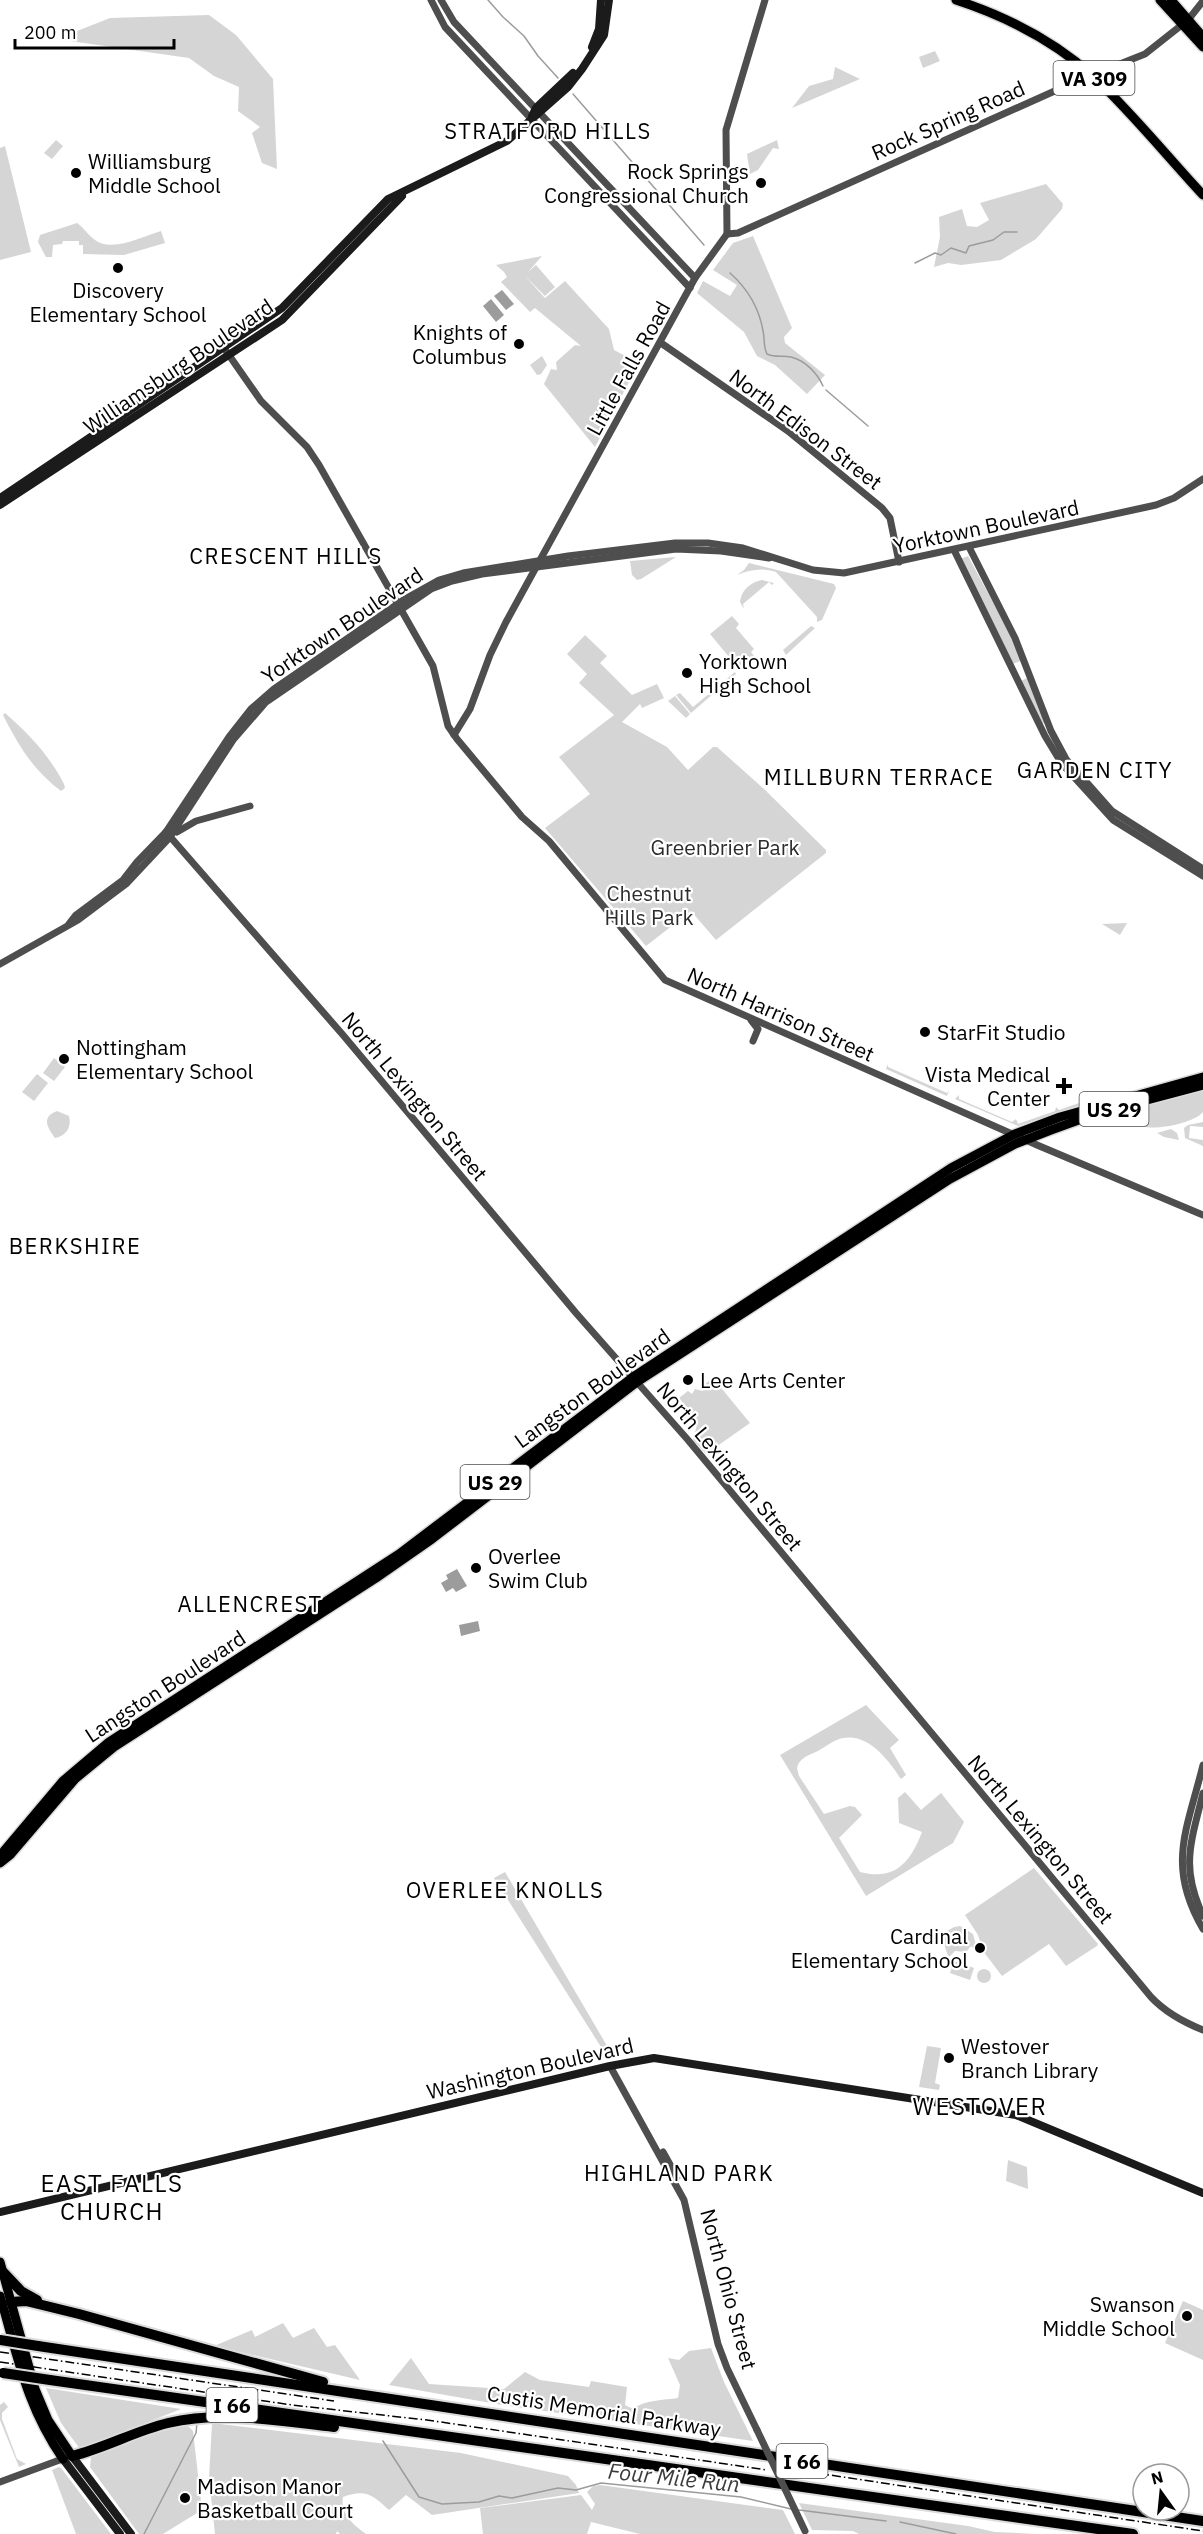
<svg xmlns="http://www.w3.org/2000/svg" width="1203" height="2534" viewBox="0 0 1203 2534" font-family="'IBM Plex Sans',sans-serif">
  <rect width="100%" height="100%" fill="#fff"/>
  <!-- green -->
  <g fill="#d5d5d5">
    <polygon points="209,15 236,35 273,79 277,169 262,163 252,133 260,127 238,111 239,87 214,76 189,58 70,41 72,33 110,18"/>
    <polygon points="935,51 940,61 923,68 919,57"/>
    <polygon points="835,67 860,79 792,108 809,86 833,79"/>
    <polygon points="56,140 63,146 52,159 44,153"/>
    <polygon points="777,140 779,149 773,148 758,170 750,174 747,154"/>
    <polygon points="5,146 31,252 0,260 0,148"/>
    <polygon points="1046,184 1063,204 1062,209 1036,239 1001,260 961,265 948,263 934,267 940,237 939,217 962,209 967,226 977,227 989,220 980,203"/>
    <path d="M77,223C84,228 88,235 95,240C112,253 143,236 161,231L165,243L124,255L83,254V245H79V241H63L62,244L53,245L52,257H46L38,242L40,235Z"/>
    <polygon points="753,236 792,328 784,337 785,343 825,375 807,394 775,365 757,356 744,332 697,293 703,281 730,296 737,285 713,270 733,243"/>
    <polygon points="542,256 528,272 536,265 555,287 545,296 524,275 545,298 565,281 609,329 614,350 639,363 595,447 544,384 551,369 557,370 556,362 575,345 581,346 535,308 530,312 501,282 507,277 504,272 496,265"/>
    <polygon points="542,356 547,365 541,374 537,375 530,365"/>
    <polygon points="968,556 1010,634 1021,661 1012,664 960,559"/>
    <polygon points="676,557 641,579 637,580 632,575 630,561"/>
    <path d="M749,563L834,584L836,588L822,620L817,622V617L776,572C763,567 749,570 737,575L744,570Z"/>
    <path d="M762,580L774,583L772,585L769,582L743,604L744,609L740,602C741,590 751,582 762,580Z"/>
    <polygon points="732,616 739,624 736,628 754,649 751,652 754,656 739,669 710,634"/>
    <polygon points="811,626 815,628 786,655 783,650"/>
    <polygon points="585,635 607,656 600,663 632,695 657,684 664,698 642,708 640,704 622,722 667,747 688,770 713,747 717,747 764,789 826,850 826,853 716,940 691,911 646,946 545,828 590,794 559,757 614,715 579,683 587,674 567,654"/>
    <polygon points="735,672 736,674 691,713 676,695 680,693 693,707"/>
    <polygon points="1027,678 1045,722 1043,724 1021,681"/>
    <polygon points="675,696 690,714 686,718 668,701"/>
    <path d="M5,713C29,734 49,755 64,784L65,788L61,791C33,770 18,745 3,715Z"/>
    <polygon points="1127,923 1120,935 1102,924"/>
    <polygon points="54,1058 65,1067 54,1081 43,1073"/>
    <polygon points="888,1064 888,1067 947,1093 949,1090 947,1096 886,1069"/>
    <polygon points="37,1074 48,1083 34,1101 22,1092"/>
    <path d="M1203,1091V1112C1194,1123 1155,1131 1142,1126L1137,1108Z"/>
    <polygon points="959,1095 959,1099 1012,1122 1016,1119 1018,1124 1055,1111 1056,1107 1059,1110 1082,1102 1081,1099 1085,1104 1018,1126 955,1099"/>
    <polygon points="1136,1108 1139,1119 1120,1124 1118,1113"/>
    <path d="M57,1111L69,1116C72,1127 66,1136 55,1138C47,1127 41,1117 57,1111Z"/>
    <polygon points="1203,1122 1203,1127 1190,1126 1189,1138 1203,1140 1203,1146 1185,1138 1184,1128 1188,1125"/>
    <polygon points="1171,1129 1177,1133 1179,1140 1164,1137 1157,1133"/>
    <polygon points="713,1378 750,1423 706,1454 693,1440 698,1421 679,1398 688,1391 692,1394 695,1389 703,1391 701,1387"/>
    <path d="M866,1705L899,1740L890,1748L906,1775L901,1779C889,1761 869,1733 843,1738C835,1739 825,1747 818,1751C809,1755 799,1758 797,1768L799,1776L824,1814L850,1806L855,1807L862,1815L839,1838L860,1872C895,1881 910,1863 922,1832L899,1823L898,1798L905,1792L921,1810L941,1793L964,1822L953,1843L866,1896L780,1755Z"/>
    <polygon points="1034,1868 1098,1944 1097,1946 1066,1966 1049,1944 1002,1976 983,1951 978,1935 965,1915"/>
    <polygon points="505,1872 613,2056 608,2058 494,1878"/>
    <path d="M960,1926L973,1934L977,1948L975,1950L971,1946L966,1952L955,1951L949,1957C942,1943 941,1928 960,1926Z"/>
    <polygon points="954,1961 974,1968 970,1980 950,1973"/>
    <circle cx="984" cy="1976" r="7"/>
    <polygon points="927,2046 941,2048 935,2083 940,2085 939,2090 919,2087"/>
    <polygon points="1008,2160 1027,2167 1028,2189 1006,2181"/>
    <polygon points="1183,2301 1203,2310 1203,2360 1165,2343"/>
    <polygon points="283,2323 293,2338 314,2328 327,2347 335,2345 360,2380 214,2346 252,2330 255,2337"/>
    <path d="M711,2348L724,2382L753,2441L502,2405L389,2385L411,2358L429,2384L504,2389L525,2372L540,2380L589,2387L591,2381L627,2387L625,2405L633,2409C644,2400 664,2400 678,2398L680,2385L668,2358L679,2360L689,2351Z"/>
    <polygon points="46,2388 181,2409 80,2449 61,2423"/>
    <polygon points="4,2402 8,2407 2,2413 2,2419 17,2459 26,2464 19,2467 0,2420 0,2405"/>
    <path d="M212,2423L461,2453L568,2476L576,2485L579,2493L432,2515L406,2495L389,2510C372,2494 365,2489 343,2497C340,2513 353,2525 366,2534H340L337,2531L336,2534H215L209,2478Z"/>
    <polygon points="187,2425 193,2431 202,2510 163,2534 139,2534 90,2467 91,2457 137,2438"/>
    <polygon points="59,2467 61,2468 111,2534 76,2534 52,2470"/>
    <polygon points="600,2485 783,2510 795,2534 640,2534 591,2522 587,2534 483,2534 480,2508 581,2495 592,2510 595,2504 587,2492 593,2486"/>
    <polygon points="799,2503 968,2526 995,2532 1036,2534 859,2534 853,2531 812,2530"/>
  </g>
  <!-- water -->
  <g fill="#9c9c9c">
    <polygon points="502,290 514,304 506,310 494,296"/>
    <polygon points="491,299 504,315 496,322 483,306"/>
    <polygon points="457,1569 467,1586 456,1592 453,1588 446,1592 441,1583 448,1579 446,1575"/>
    <polygon points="478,1621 480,1631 461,1636 459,1625"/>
  </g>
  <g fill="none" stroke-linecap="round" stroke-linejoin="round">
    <!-- stream -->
    <g stroke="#9c9c9c" stroke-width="1.5">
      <polyline points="488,0 503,17 524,36 538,56 558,78"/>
      <polyline points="573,94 704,245"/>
      <polyline points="915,263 935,253 941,255 951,248 966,253 969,246 993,240 1004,232 1017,232"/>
      <path d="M730,273C748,289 759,307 763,331C765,339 763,346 767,354C776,358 782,355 791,357C806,361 817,373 823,386"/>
      <polyline points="826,390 868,426"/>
      <polyline points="383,2441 419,2497 442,2504 479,2502 499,2496 512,2498 558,2488 576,2490 601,2483 741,2497 791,2509"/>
      <polyline points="799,2510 886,2521"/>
      <polyline points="900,2522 956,2534"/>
      <polyline points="144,2534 196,2433 197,2423"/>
    </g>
    <!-- primary casing -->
    <g stroke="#dbdbdb" stroke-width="12">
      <g id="primary">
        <path d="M956,0C1005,16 1054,41 1093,76C1132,113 1167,156 1203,195"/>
        <polyline points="1160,0 1203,47"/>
        <polyline points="1171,0 1203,37"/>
        <polyline points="0,1859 4,1851 63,1781 109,1742 399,1554 633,1377 951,1168 1015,1134 1060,1117 1203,1077"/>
        <polyline points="0,1863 10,1855 75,1779 114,1747 376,1578 432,1539 637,1382 950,1179 1015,1144 1051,1130 1098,1113 1203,1085"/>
        <polyline points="0,2262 35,2389 48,2420 72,2456"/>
        <path d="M0,2296C18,2357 26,2405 63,2459"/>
      </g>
    </g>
    <!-- motorway casing -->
    <g stroke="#dbdbdb" stroke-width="14">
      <g id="motorway">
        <polyline points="3,2272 21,2291 37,2300"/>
        <polyline points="11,2302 26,2301 79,2314 323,2382"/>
        <polyline points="38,2346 1203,2521"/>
        <polyline points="50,2380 1133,2534"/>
        <path d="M72,2456C105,2448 135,2431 168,2423C222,2410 280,2421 334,2427"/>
      </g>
    </g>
    <!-- tertiary -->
    <g stroke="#4e4e4e" stroke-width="7">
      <polyline points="431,0 445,27 690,288"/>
      <polyline points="441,0 454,22 695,278"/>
      <polyline points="727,234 738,233 1077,81 1145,54 1188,20 1203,1"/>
      <polyline points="661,343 788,431 882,508 890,518 899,562"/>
      <polyline points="224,348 261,401 307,447 319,465 433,666 448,726 457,739 522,817 549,841 665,980 1037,1145 1203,1215"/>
      <polyline points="969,547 1015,638 1051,731 1066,759 1112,811 1203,869"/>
      <polyline points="954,550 1045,736 1062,764 1113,820 1203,876"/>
      <polyline points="454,735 470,709 490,655 506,622 695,278 727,234 726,130 765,0"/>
      <path d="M166,832L343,1035L576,1313L688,1440L1151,1997C1166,2013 1183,2022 1203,2030"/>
      <polyline points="177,832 196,821 250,806"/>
      <polyline points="69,924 76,915 123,880 137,862 166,832 229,737 251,709 274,689 405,599 439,580 463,573 568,556 675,543 708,543 743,548 813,570 844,573 1156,505 1174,498 1203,479"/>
      <polyline points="0,964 78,920 126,884 170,837 233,740 266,702 431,589 452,581 482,574 676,549 721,551 769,558"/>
      <polyline points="751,1020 758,1029 753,1041"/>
      <path d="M1203,1765C1187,1830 1166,1866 1203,1929"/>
      <path d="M1203,1793C1191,1843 1180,1866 1203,1916"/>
      <polyline points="610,2066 684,2200 718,2344 727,2368 757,2430"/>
      <polyline points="663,2152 677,2177"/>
      <polyline points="0,2482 65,2458"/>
    </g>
    <!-- secondary -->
    <g stroke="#1b1b1b" stroke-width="8">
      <polyline points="592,47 599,29 601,0"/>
      <polyline points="532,116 536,108 573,73"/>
      <polyline points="0,498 282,308 388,199 507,141 568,87 582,69 604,35 609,0"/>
      <polyline points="0,505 282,320 402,196"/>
      <polyline points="0,2212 610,2066 654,2058 1016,2115 1203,2193"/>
      <polyline points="72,2456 131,2534"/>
      <polyline points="63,2459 120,2534"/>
    </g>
    <!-- primary -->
    <use href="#primary" stroke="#000" stroke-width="9"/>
    <!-- motorway -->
    <use href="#motorway" stroke="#000" stroke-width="10"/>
    <!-- rail -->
    <g stroke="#000" stroke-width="1.5" stroke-dasharray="9 3 1.5 3" stroke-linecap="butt">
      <polyline points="0,2352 334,2401"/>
      <polyline points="0,2362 292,2405 427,2420 767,2470"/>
      <polyline points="783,2468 1203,2531"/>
    </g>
    <!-- motorway-bridge casing -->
    <g stroke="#dbdbdb" stroke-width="14" stroke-linecap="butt">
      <g id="motorway-bridge">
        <polyline points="0,2340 38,2346"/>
        <polyline points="3,2373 50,2380"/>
      </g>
    </g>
    <!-- tertiary-bridge -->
    <polyline stroke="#4e4e4e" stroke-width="7" points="757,2430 805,2531"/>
    <!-- motorway-bridge -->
    <use href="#motorway-bridge" stroke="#000" stroke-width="10"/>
  </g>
  <!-- markers -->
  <g fill="#000" stroke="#fff" stroke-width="2">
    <circle cx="76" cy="173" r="6"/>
    <circle cx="761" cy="183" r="6"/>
    <circle cx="118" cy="268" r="6"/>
    <circle cx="519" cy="344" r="6"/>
    <circle cx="687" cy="673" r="6"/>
    <circle cx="925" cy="1032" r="6"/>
    <circle cx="64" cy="1059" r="6"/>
    <path d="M1061 1077h6v6h6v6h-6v6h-6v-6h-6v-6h6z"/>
    <circle cx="688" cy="1380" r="6"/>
    <circle cx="476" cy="1568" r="6"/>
    <circle cx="980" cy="1948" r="6"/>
    <circle cx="949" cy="2058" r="6"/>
    <circle cx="1187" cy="2316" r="6"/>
    <circle cx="185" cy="2498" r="6"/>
  </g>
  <g text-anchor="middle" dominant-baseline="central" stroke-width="4.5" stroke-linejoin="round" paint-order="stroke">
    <!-- shield labels -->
    <g fill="#fff" stroke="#4c4c4c" stroke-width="1.5">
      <rect x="1053.5" y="61" width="81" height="34" rx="4.5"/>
      <rect x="1079.5" y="1092" width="69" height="34" rx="4.5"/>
      <rect x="460.5" y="1465" width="69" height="34" rx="4.5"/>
      <rect x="206.5" y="2388" width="51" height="34" rx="4.5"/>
      <rect x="776.5" y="2444" width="51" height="34" rx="4.5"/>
    </g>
    <g font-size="20" font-weight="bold" fill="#000">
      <text x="1094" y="78">VA 309</text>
      <text x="1114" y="1109">US 29</text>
      <text x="495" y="1482">US 29</text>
      <text x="232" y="2405">I 66</text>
      <text x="802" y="2461">I 66</text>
    </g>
    <!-- street labels -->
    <g font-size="21" fill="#000" stroke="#fff">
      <text transform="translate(948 120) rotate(-24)">Rock Spring Road</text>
      <text transform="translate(178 366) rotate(-34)">Williamsburg Boulevard</text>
      <text transform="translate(628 368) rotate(-61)">Little Falls Road</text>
      <text transform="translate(806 429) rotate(37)">North Edison Street</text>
      <text transform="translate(986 526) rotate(-12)">Yorktown Boulevard</text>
      <text transform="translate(342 625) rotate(-34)">Yorktown Boulevard</text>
      <text transform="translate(781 1014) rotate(24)">North Harrison Street</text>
      <text transform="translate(415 1096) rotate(50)">North Lexington Street</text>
      <text transform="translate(592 1388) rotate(-36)">Langston Boulevard</text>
      <text transform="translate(730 1466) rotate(50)">North Lexington Street</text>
      <text transform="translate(165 1686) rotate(-33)">Langston Boulevard</text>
      <text transform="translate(1041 1839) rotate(50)">North Lexington Street</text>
      <text transform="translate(530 2068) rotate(-13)">Washington Boulevard</text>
      <text transform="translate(729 2289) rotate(75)">North Ohio Street</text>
      <text transform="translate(604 2411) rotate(9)">Custis Memorial Parkway</text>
    </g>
    <!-- poi labels -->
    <g font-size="21" fill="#000" stroke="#fff" text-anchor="start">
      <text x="88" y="161">Williamsburg<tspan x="88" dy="24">Middle School</tspan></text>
      <text x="749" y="171" text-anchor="end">Rock Springs<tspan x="749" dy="24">Congressional Church</tspan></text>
      <text x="118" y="290" text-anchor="middle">Discovery<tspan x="118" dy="24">Elementary School</tspan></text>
      <text x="507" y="332" text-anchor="end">Knights of<tspan x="507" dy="24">Columbus</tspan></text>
      <text x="699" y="661">Yorktown<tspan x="699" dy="24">High School</tspan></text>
      <text x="937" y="1032">StarFit Studio</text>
      <text x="76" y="1047">Nottingham<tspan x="76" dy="24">Elementary School</tspan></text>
      <text x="1050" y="1074" text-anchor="end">Vista Medical<tspan x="1050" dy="24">Center</tspan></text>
      <text x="700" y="1380">Lee Arts Center</text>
      <text x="488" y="1556">Overlee<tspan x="488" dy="24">Swim Club</tspan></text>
      <text x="968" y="1936" text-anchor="end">Cardinal<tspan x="968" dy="24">Elementary School</tspan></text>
      <text x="961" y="2046">Westover<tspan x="961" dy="24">Branch Library</tspan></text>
      <text x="1175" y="2304" text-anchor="end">Swanson<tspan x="1175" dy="24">Middle School</tspan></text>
      <text x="197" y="2486">Madison Manor<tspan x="197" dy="24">Basketball Court</tspan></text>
    </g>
    <!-- park labels -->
    <g font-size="21" fill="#2c2c2c" stroke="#fff">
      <text x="725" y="847">Greenbrier Park</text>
      <text x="649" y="893">Chestnut<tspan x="649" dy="24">Hills Park</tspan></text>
    </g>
    <!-- neighbourhood labels -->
    <g font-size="22" letter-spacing="1.5" fill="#000" stroke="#fff">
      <text x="548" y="130">STRATFORD HILLS</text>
      <text x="286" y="555">CRESCENT HILLS</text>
      <text x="1095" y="769">GARDEN CITY</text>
      <text x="879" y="776">MILLBURN TERRACE</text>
      <text x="75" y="1245">BERKSHIRE</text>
      <text x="250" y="1603">ALLENCREST</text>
      <text x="505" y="1889">OVERLEE KNOLLS</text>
      <text x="679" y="2172">HIGHLAND PARK</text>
    </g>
    <!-- water labels -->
    <g font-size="22" font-style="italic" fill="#3d3d3d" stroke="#fff">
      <text transform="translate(674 2477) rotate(6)">Four Mile Run</text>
    </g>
    <!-- quarter labels -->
    <g font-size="24" letter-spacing="1.5" fill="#000" stroke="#fff">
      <text x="980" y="2106">WESTOVER</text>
      <text x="112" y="2183">EAST FALLS<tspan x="112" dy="28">CHURCH</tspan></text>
    </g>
  </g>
  <!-- north arrow -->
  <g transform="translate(1161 2492) rotate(345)"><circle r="28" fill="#ffffff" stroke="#999999" stroke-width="1.5"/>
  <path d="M0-4.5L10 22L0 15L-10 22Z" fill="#000000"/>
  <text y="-9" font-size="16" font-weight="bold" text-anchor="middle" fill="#000000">N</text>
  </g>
  <!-- scale -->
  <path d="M15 39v9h159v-9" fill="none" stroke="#000000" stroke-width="3"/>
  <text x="24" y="39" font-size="18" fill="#000000" stroke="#ffffff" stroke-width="4.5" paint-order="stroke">200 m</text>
</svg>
